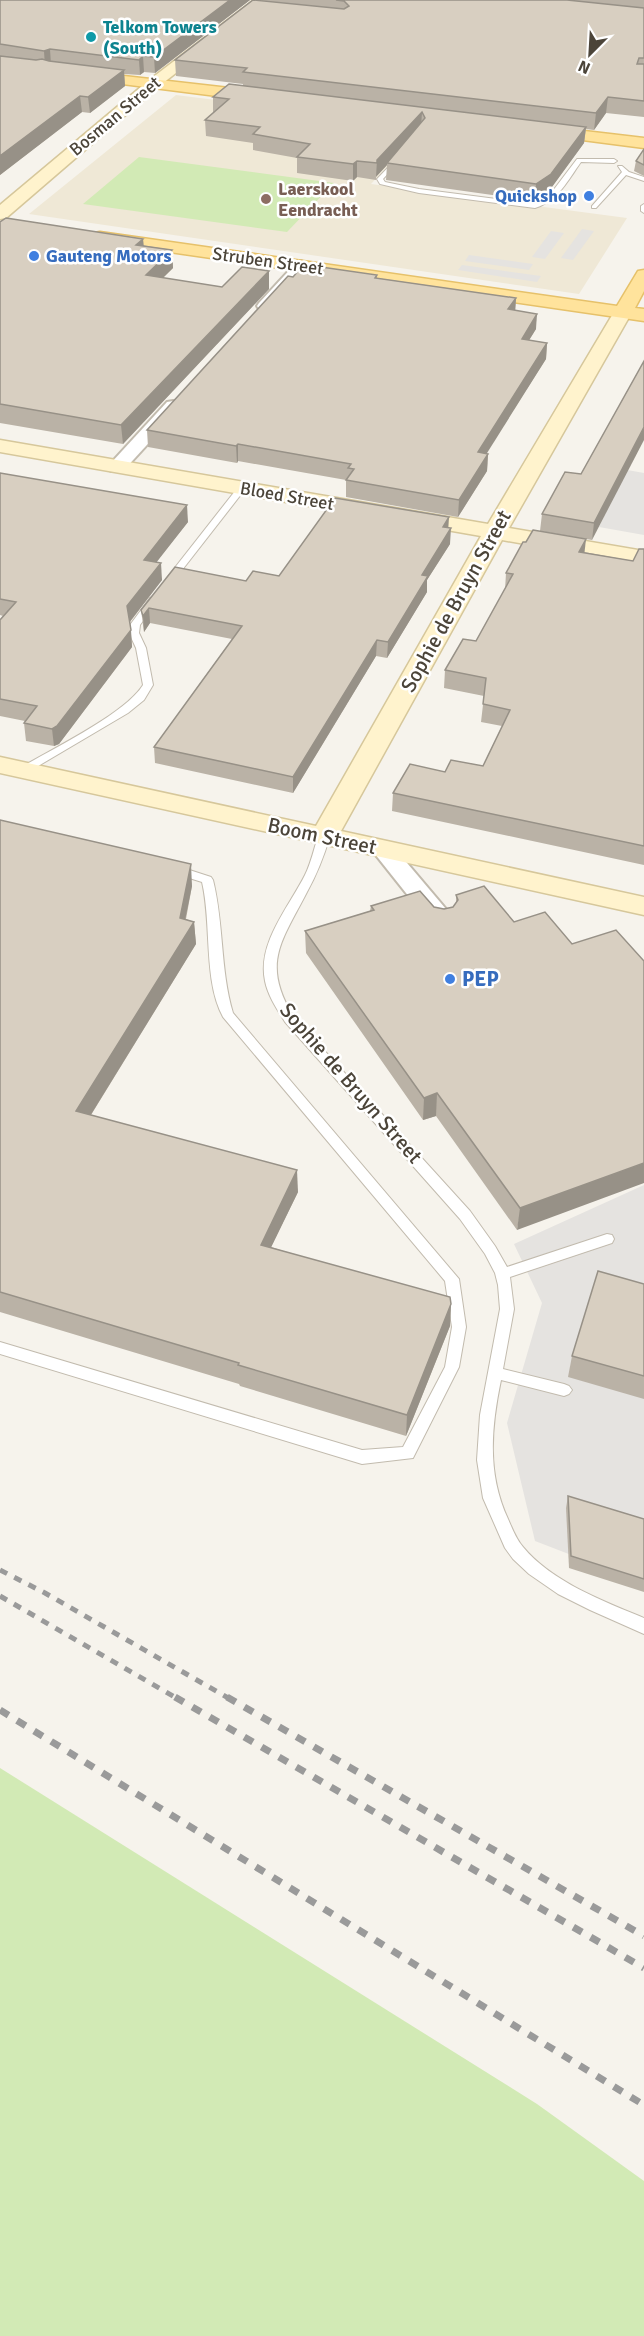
<svg xmlns="http://www.w3.org/2000/svg" width="644" height="2336" viewBox="0 0 644 2336" font-family="Signika,sans-serif">
  <rect width="100%" height="100%" fill="#f6f3ec"/>
  <!-- education -->
  <polygon fill="#efe8d6" points="176,95 424,126 371,184 627,218 579,294 29,214"/>
  <!-- green -->
  <g fill="#d2eab5">
    <polygon points="139,157 334,183 287,232 83,204"/>
    <polygon points="0,1768 537,2104 644,2181 644,2336 0,2336"/>
  </g>
  <!-- parking -->
  <g fill="#e5e3e0">
    <polygon points="582,229 594,231 573,260 561,258"/>
    <polygon points="551,231 564,233 545,259 532,257"/>
    <polygon points="469,255 533,264 529,270 465,261"/>
    <polygon points="462,265 541,276 537,282 458,270"/>
    <polygon points="594,464 644,473 644,535 599,527 612,501"/>
    <polygon points="644,1185 644,1583 535,1541 507,1423 542,1303 514,1244"/>
  </g>
  <g fill="none" stroke-linecap="round" stroke-linejoin="round">
    <!-- lane casing -->
    <g stroke="#c2bbae" stroke-width="2">
      <g id="lane">
        <path d="M398,157L401,159L383,179L385,182L419,189L534,204L552,192L577,159H614L617,161L614,163L581,162C568,180 558,201 535,208L419,193L380,184L377,179Z"/>
        <polygon points="618,166 622,166 629,172 644,177 644,181 626,175 596,208 592,208 592,206 622,172"/>
        <polygon points="644,204 644,213 641,211 641,206"/>
        <polygon points="239,486 246,488 172,583 166,583 166,579"/>
        <path d="M153,597L158,600L140,625L139,633L146,648L153,685L144,700L128,713L28,772H20V768C52,749 125,714 143,685L136,648L129,633L130,625L150,598Z"/>
        <path d="M324,833L330,836C324,856 317,874 307,892C282,941 261,963 293,1016L470,1211L495,1246L507,1267L607,1234L612,1235L614,1239L612,1243L510,1277L514,1309L503,1369L564,1384L569,1386L572,1390L569,1394L564,1396L501,1380C491,1428 487,1474 508,1519C512,1528 516,1539 523,1547C552,1582 603,1601 644,1618V1634L590,1610L558,1594L529,1574L513,1559L505,1548L483,1498L477,1460L480,1415L500,1309L498,1285L495,1273L485,1254L460,1219L285,1022C277,1009 268,996 265,981C257,943 289,907 305,875C311,863 314,849 318,836Z"/>
        <path d="M174,865L211,877L213,880C224,924 220,969 233,1013L459,1279L466,1327L459,1367L413,1458L362,1464L0,1354V1342L362,1450L403,1447L445,1367L452,1327L445,1281L223,1017C203,980 212,924 202,882L170,872V866Z"/>
      </g>
    </g>
    <!-- street casing -->
    <g stroke="#c2bbae" stroke-width="4">
      <g id="street">
        <polygon points="301,261 309,266 306,269 271,309 259,309 257,306 259,303 296,263"/>
        <polygon points="173,401 179,402 182,406 179,410 123,471 111,471 108,467 111,463 167,402"/>
        <polygon points="383,842 391,844 451,915 454,921 451,927 442,929 433,927 375,854 371,849 375,844"/>
      </g>
    </g>
    <!-- secondary casing -->
    <g stroke="#d6c79b" stroke-width="3">
      <g id="secondary">
        <polygon points="254,0 269,0 158,87 6,218 0,219 0,205 148,81"/>
        <polygon points="623,306 630,308 632,312 509,528 644,551 644,565 502,540 341,831 644,897 644,915 0,773 0,757 316,826 481,536 0,452 0,440 488,524 614,312 616,308"/>
      </g>
    </g>
    <!-- primary casing -->
    <g stroke="#e6c16a" stroke-width="3">
      <g id="primary">
        <polygon points="80,71 264,92 272,97 264,102 75,78 73,75 75,72"/>
        <polygon points="542,126 644,138 644,148 536,134 534,131"/>
        <polygon points="100,232 617,306 638,271 644,270 644,291 635,308 644,309 644,321 94,241 91,237 94,233"/>
      </g>
    </g>
    <!-- lane -->
    <use href="#lane" fill="#fff" fill-rule="evenodd"/>
    <!-- street -->
    <use href="#street" fill="#fff" fill-rule="evenodd"/>
    <!-- secondary -->
    <use href="#secondary" fill="#fff3cd" fill-rule="evenodd"/>
    <!-- primary -->
    <use href="#primary" fill="#ffe39c" fill-rule="evenodd"/>
    <!-- rail-far1 -->
    <g stroke="#9a9a9a" stroke-width="5" stroke-dasharray="8 8" stroke-linecap="butt">
      <polyline points="0,1570 45,1593 230,1699"/>
      <polyline points="0,1596 178,1699"/>
    </g>
    <!-- rail -->
    <g stroke="#9a9a9a" stroke-width="7" stroke-dasharray="10 10" stroke-linecap="butt">
      <polyline points="175,1697 644,1968"/>
      <polyline points="227,1697 644,1936"/>
      <polyline points="0,1710 644,2105"/>
    </g>
  </g>
  <!-- wall -->
  <g fill="#bab2a6">
    <polygon points="0,0 250,0 155,73 144,72 140,75 124,74 125,86 90,113 82,112 0,175"/>
    <polygon points="262,0 644,0 644,117 606,113 594,130 586,129 584,143 549,191 535,201 386,180 387,165 376,176 376,180 357,177 353,181 297,173 297,158 253,150 253,143 206,136 205,120 213,113 213,97 243,85 243,84 176,76 175,60"/>
    <polygon points="644,149 644,176 634,171 636,161"/>
    <polygon points="0,222 172,250 173,268 163,278 222,287 269,289 123,444 0,423"/>
    <polygon points="316,273 377,275 377,278 516,298 515,310 536,329 529,340 547,343 546,359 486,453 488,454 487,471 458,517 346,497 346,480 238,461 237,463 148,447 147,430 293,277"/>
    <polygon points="644,361 592,540 540,531 542,514 581,474"/>
    <polygon points="0,473 188,522 156,562 162,580 130,622 132,647 59,744 54,746 26,741 24,723 25,721 0,716 0,620 3,616 0,615"/>
    <polygon points="449,528 450,544 427,580 427,592 387,658 376,656 293,793 155,763 154,747 232,639 150,623 144,632 141,610 246,581 279,576"/>
    <polygon points="644,549 644,865 392,811 393,793 445,772 483,766 502,726 481,722 484,696 444,688 445,670 476,641 505,590 506,573 584,552 633,561"/>
    <polygon points="0,820 192,886 186,919 194,922 196,944 91,1115 298,1192 271,1247 451,1304 450,1326 406,1436 240,1386 239,1384 0,1312"/>
    <polygon points="456,895 514,922 572,944 517,1230 436,1116 423,1120 306,953 305,931 370,911 371,906 434,907 444,909 453,907 456,903"/>
    <polygon points="644,1284 644,1399 568,1377 572,1356"/>
    <polygon points="568,1496 644,1519 644,1592 569,1568 566,1508"/>
  </g>
  <!-- shaded-wall -->
  <g fill="#979187">
    <polygon points="230,0 250,0 155,73 154,57"/>
    <polygon points="50,49 51,65 45,67 44,51"/>
    <polygon points="143,56 144,72 140,75 139,60"/>
    <polygon points="124,70 125,86 90,113 88,97"/>
    <polygon points="80,96 82,112 0,175 0,156"/>
    <polygon points="608,97 606,113 594,130 596,113"/>
    <polygon points="422,112 421,128 387,163 387,165 376,177 377,160"/>
    <polygon points="586,127 584,143 549,191 535,201 536,184"/>
    <polygon points="357,161 357,177 353,181 353,164"/>
    <polygon points="143,239 145,256 136,245"/>
    <polygon points="172,250 173,268 147,293 146,275"/>
    <polygon points="269,271 269,289 123,444 121,425"/>
    <polygon points="516,298 515,314 508,309"/>
    <polygon points="537,314 536,329 520,355 522,339"/>
    <polygon points="547,343 546,359 477,469 478,452"/>
    <polygon points="644,427 644,440 592,540 594,523"/>
    <polygon points="238,444 238,461 237,463 236,446"/>
    <polygon points="488,454 487,471 458,517 459,500"/>
    <polygon points="187,505 188,522 145,577 144,560"/>
    <polygon points="449,517 448,533 443,527"/>
    <polygon points="451,528 450,544 427,580 427,592 387,658 388,642 422,575"/>
    <polygon points="586,539 584,557 579,552"/>
    <polygon points="161,563 162,580 128,624 127,606"/>
    <polygon points="149,608 150,623 144,632 143,616"/>
    <polygon points="131,630 132,647 59,744 54,746 52,729"/>
    <polygon points="377,640 376,656 293,793 293,777"/>
    <polygon points="191,864 192,886 181,940 180,918"/>
    <polygon points="194,922 196,944 79,1134 76,1111"/>
    <polygon points="437,1093 436,1116 423,1120 424,1098"/>
    <polygon points="644,1163 644,1183 517,1230 520,1208"/>
    <polygon points="297,1170 298,1192 262,1266 261,1245"/>
    <polygon points="451,1304 450,1326 406,1436 407,1415"/>
  </g>
  <!-- building -->
  <g fill="#d8cfc1" stroke="#979187" stroke-width="1.5">
    <polygon points="0,0 230,0 154,57 143,56 139,60 50,49 44,51 0,44"/>
    <polygon points="253,0 344,9 349,6 344,1 336,0 567,0 644,8 644,58 639,58 637,64 644,64 644,101 608,97 596,113 243,72 247,68 175,60"/>
    <polygon points="0,56 36,60 42,59 49,61 124,70 88,97 80,96 0,156"/>
    <polygon points="229,84 586,127 551,174 536,184 387,163 425,118 422,112 377,160 377,163 357,161 353,164 297,157 310,144 253,134 260,127 205,120 229,99 213,97"/>
    <polygon points="644,149 644,165 636,161"/>
    <polygon points="6,218 143,239 136,245 172,250 146,275 222,287 242,267 269,271 121,425 0,404 0,222"/>
    <polygon points="321,267 377,275 375,278 516,298 508,309 537,314 522,339 547,343 478,452 488,454 459,500 346,480 354,469 348,468 351,464 238,444 236,446 147,430 288,276 293,277 299,270 316,273"/>
    <polygon points="644,361 644,427 594,523 542,514 565,472 581,474"/>
    <polygon points="0,473 187,505 144,560 161,563 127,606 131,630 57,726 52,729 24,723 37,706 0,699 0,620 16,602 0,599"/>
    <polygon points="335,498 449,517 443,527 451,528 422,575 428,576 388,642 377,640 293,777 154,747 242,626 149,608 143,616 141,610 175,567 246,581 253,571 279,576"/>
    <polygon points="533,530 586,539 579,552 633,561 639,549 644,549 644,846 393,793 410,764 445,772 451,760 483,766 510,710 483,704 486,678 445,670 463,639 476,641 513,574 506,573 523,542 526,542"/>
    <polygon points="0,820 191,864 180,918 194,922 76,1111 297,1170 261,1245 450,1297 451,1304 407,1415 238,1365 239,1363 0,1292"/>
    <polygon points="484,886 514,922 545,912 572,944 616,930 644,961 644,1163 520,1208 437,1093 424,1098 305,931 374,910 371,906 420,891 434,907 444,909 453,907 458,900 456,895"/>
    <polygon points="598,1271 644,1284 644,1376 572,1356"/>
    <polygon points="568,1496 644,1519 644,1579 571,1556"/>
  </g>
  <!-- markers -->
  <circle fill="#0f9aa8" stroke="#fff" stroke-width="2" cx="91" cy="37" r="6"/>
  <g fill="#3f7fe0" stroke="#fff" stroke-width="2">
    <circle cx="589" cy="196" r="6"/>
    <circle cx="34" cy="256" r="6"/>
    <circle cx="450" cy="979" r="6"/>
  </g>
  <circle fill="#8d6e63" stroke="#fff" stroke-width="2" cx="266" cy="199" r="6"/>
  <g text-anchor="middle" dominant-baseline="central" stroke-width="5" stroke-linejoin="round" paint-order="stroke">
    <!-- far-culture labels -->
    <g font-size="18" font-weight="bold" fill="#0d838f" stroke="#fff" text-anchor="start">
      <text x="103" y="27">Telkom Towers<tspan x="103" dy="21">(South)</tspan></text>
    </g>
    <!-- far-street labels -->
    <g font-size="18" fill="#4b4439" stroke="#fff">
      <text transform="translate(115 116) rotate(-40)">Bosman Street</text>
      <text transform="translate(268 261) rotate(8)">Struben Street</text>
      <text transform="translate(287 496) rotate(10)">Bloed Street</text>
    </g>
    <!-- far-education labels -->
    <g font-size="18" font-weight="bold" fill="#785e54" stroke="#fff" text-anchor="start">
      <text x="278" y="189">Laerskool<tspan x="278" dy="21">Eendracht</tspan></text>
    </g>
    <!-- far-shop labels -->
    <g font-size="18" font-weight="bold" fill="#366cbe" stroke="#fff" text-anchor="end">
      <text x="577" y="196">Quickshop</text>
      <text x="46" y="256" text-anchor="start">Gauteng Motors</text>
    </g>
    <!-- street labels -->
    <g font-size="21" fill="#4b4439" stroke="#fff">
      <text transform="translate(456 601) rotate(-61)">Sophie de Bruyn Street</text>
      <text transform="translate(322 836) rotate(12)">Boom Street</text>
      <text transform="translate(351 1083) rotate(49)">Sophie de Bruyn Street</text>
    </g>
    <!-- shop labels -->
    <g font-size="21" font-weight="bold" fill="#366cbe" stroke="#fff" text-anchor="start">
      <text x="462" y="979">PEP</text>
    </g>
  </g>
  <!-- north arrow -->
  <g transform="translate(590 54) rotate(204)" stroke="#ffffff" stroke-width="4.5" paint-order="stroke">
  <path d="M0-4.5L10 22L0 15L-10 22Z" fill="#4b4439"/>
  <text y="-9" font-size="16" font-weight="bold" text-anchor="middle" fill="#4b4439">N</text>
  </g>
</svg>
